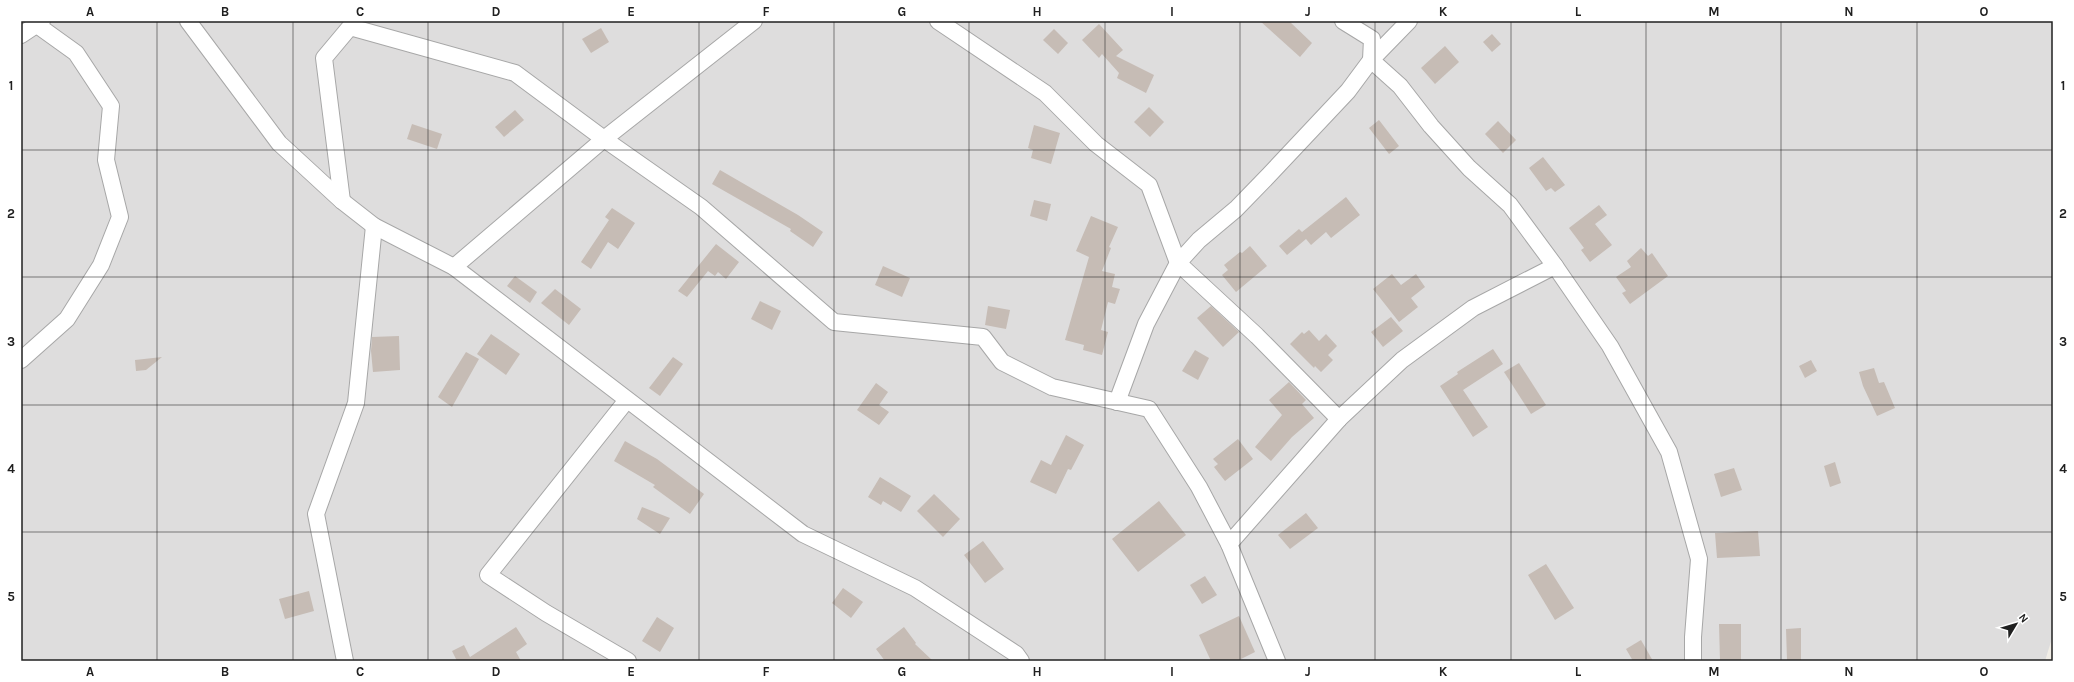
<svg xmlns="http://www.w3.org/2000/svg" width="2074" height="682" viewBox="0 0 2074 682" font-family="Karla,sans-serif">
  <rect width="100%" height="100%" fill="#f1ede6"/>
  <!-- residential -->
  <polygon fill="#dedddd" points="21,21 2053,21 2053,635 2045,661 21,661"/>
  <!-- building -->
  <g fill="#c6bcb5">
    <polygon points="1260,21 1289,21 1312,43 1300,57"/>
    <polygon points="1099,24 1123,50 1116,56 1154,75 1146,93 1117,78 1119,73 1102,54 1099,58 1082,40"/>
    <polygon points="601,28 609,42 591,53 582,39"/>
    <polygon points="1054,29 1068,43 1058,54 1043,40"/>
    <polygon points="1492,34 1501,44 1492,52 1483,42"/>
    <polygon points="1445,46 1459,62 1435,84 1421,68"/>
    <polygon points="1149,107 1164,122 1150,137 1134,122"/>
    <polygon points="515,110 524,120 504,137 495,127"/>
    <polygon points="1379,120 1399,146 1389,154 1369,128"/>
    <polygon points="1498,121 1516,140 1503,153 1485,134"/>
    <polygon points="412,124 442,134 437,149 407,139"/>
    <polygon points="1034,125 1060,133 1051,164 1031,158 1033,150 1028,148"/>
    <polygon points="1543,157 1565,185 1555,192 1551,188 1546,191 1529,168"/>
    <polygon points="720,170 798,215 823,232 813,247 790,231 791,229 712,184"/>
    <polygon points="1346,197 1360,215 1331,238 1326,232 1311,245 1306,239 1287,255 1279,246 1299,229 1302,232"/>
    <polygon points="1034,200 1051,204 1047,221 1030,216"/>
    <polygon points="1599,205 1607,215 1595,224 1612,245 1590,262 1581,250 1584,248 1569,228"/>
    <polygon points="612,208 635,223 618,249 608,242 591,269 581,262 609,220 605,217"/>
    <polygon points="1091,216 1118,227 1109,247 1111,248 1102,271 1115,274 1112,287 1120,289 1115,304 1108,302 1101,330 1108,332 1102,355 1083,350 1084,345 1065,340 1089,257 1076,251"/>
    <polygon points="716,244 739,262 726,279 718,272 715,276 708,271 687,297 678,291"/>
    <polygon points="1250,246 1267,266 1236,292 1222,275 1228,270 1224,265 1240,252 1242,253"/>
    <polygon points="1641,248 1648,256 1652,253 1668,276 1630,304 1622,293 1626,291 1616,277 1631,267 1627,261"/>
    <polygon points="883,266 910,278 902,297 875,285"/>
    <polygon points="1392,274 1401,285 1416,274 1425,287 1411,298 1418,307 1399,322 1373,289"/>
    <polygon points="515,276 537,292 530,303 507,286"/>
    <polygon points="555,289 581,309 569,325 541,303"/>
    <polygon points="760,301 781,311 772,330 751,319"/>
    <polygon points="988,306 1010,310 1006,329 985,325"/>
    <polygon points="1211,306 1239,332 1223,347 1197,318"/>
    <polygon points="1391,317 1403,331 1383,347 1371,332"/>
    <polygon points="1309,330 1319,341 1326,334 1337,346 1328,355 1333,360 1321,372 1315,366 1314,368 1290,344 1302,332 1304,334"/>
    <polygon points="491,334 520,354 506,375 477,354"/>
    <polygon points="399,336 400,370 373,372 371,351 372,337"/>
    <polygon points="1493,349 1503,364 1463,390 1488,427 1473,437 1440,386 1458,374 1457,372"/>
    <polygon points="1195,350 1209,358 1198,380 1182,371"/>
    <polygon points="466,352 479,359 452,407 438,397"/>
    <polygon points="162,357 146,370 136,371 135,360"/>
    <polygon points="673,357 683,364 660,396 649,388"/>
    <polygon points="1811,360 1817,371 1805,378 1799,366"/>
    <polygon points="1519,363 1546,405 1531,414 1504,372"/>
    <polygon points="1874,368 1879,383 1884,382 1895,408 1877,416 1863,386 1859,372"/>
    <polygon points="1289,382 1306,400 1302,404 1314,418 1292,437 1271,461 1255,447 1282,415 1269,400"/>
    <polygon points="876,383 888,392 879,405 889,412 879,425 857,410"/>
    <polygon points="1066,435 1084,445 1071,470 1068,469 1056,494 1030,482 1041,460 1051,465"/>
    <polygon points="1238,439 1253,459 1225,481 1214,467 1218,464 1213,459"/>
    <polygon points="625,441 657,459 704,494 690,514 653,487 655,485 614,461"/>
    <polygon points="1835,462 1841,483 1830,487 1824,466"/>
    <polygon points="1734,468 1742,490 1721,497 1714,474"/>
    <polygon points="880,477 911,496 901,512 883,501 881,505 868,497"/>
    <polygon points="934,494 960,519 943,537 917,511"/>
    <polygon points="1159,501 1186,535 1138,572 1112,539"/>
    <polygon points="642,507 670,518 660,534 637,519"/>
    <polygon points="1306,513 1318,528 1290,549 1278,535"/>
    <polygon points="1758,531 1760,556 1717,558 1715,533"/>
    <polygon points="983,541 1004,569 985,583 964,555"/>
    <polygon points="1546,564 1574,608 1555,620 1528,575"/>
    <polygon points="1205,576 1217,595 1202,604 1190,585"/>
    <polygon points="843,588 863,602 851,618 832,603"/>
    <polygon points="309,591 314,611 285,619 279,599"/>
    <polygon points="1239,616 1255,652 1237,661 1211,661 1199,635"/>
    <polygon points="657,617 674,628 660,652 642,641"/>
    <polygon points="1719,624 1741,624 1741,661 1720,661"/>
    <polygon points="516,627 527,644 516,652 521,661 457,661 452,651 464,645 470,657"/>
    <polygon points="904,627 916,643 915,644 933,661 885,661 876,649"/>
    <polygon points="1801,628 1801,661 1787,661 1786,629"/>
    <polygon points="1641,640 1653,661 1633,661 1626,649"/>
  </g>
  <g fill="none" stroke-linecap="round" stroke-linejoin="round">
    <!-- minor casing -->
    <g stroke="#a7a7a7" stroke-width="18">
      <g id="minor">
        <polyline points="188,21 279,143 342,201 374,226 454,267 803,534 915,588 1016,654 1021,661"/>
        <polyline points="938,21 1045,93 1096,144 1149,185 1178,263 1257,336 1339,419"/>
        <polyline points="1343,21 1372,39 1371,60 1400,86 1431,126 1469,168 1510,205 1555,266 1610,346 1669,452 1699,559 1693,637 1693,661"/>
        <polyline points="21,35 42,21"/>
        <polyline points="342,201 324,58 350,27 515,73 604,139 701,207 834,322 983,337 1002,362 1052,387 1149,409 1199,487 1229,544 1277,661"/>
        <polyline points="454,267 604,139 754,21"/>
        <polyline points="21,360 67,319 101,265 120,217 106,160 111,106 76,53 37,25"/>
        <polyline points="627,400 488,575 546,613 628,661"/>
        <polyline points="1117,402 1146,324 1178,263 1199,240 1236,209 1269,175 1348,91 1371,60 1409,21"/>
        <polyline points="1229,544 1339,419 1402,360 1473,308 1555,266"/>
        <polyline points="345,661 316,514 356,403 374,226"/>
      </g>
    </g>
    <!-- minor -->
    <use href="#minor" stroke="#fff" stroke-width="16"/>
  </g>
  <!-- grid -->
  <path fill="none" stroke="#202020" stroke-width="1" stroke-opacity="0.55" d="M157,21V661M293,21V661M428,21V661M563,21V661M699,21V661M834,21V661M969,21V661M1105,21V661M1240,21V661M1375,21V661M1511,21V661M1646,21V661M1781,21V661M1917,21V661M21,150H2053M21,277H2053M21,405H2053M21,532H2053"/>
  <!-- border -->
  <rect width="2074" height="682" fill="none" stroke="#ffffff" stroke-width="44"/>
  <!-- north arrow -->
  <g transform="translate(2016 624) rotate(52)" stroke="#ffffff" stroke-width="3" paint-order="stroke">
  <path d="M0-3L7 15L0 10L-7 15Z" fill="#202020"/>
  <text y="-6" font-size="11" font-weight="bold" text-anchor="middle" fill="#202020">N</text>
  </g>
  <rect x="22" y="22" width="2030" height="638" fill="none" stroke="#202020" stroke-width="1.5"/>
  <g font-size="13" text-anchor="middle" font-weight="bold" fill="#202020">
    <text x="90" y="16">A</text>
    <text x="225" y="16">B</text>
    <text x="360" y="16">C</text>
    <text x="496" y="16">D</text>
    <text x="631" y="16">E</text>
    <text x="766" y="16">F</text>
    <text x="902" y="16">G</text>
    <text x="1037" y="16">H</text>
    <text x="1172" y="16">I</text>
    <text x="1308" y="16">J</text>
    <text x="1443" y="16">K</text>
    <text x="1578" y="16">L</text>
    <text x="1714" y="16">M</text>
    <text x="1849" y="16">N</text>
    <text x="1984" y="16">O</text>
    <text x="11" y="90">1</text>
    <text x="2063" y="90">1</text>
    <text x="11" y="218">2</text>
    <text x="2063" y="218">2</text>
    <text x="11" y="346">3</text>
    <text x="2063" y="346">3</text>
    <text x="11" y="473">4</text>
    <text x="2063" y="473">4</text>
    <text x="11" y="601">5</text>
    <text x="2063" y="601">5</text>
    <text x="90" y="676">A</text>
    <text x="225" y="676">B</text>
    <text x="360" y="676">C</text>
    <text x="496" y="676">D</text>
    <text x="631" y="676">E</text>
    <text x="766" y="676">F</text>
    <text x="902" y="676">G</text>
    <text x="1037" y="676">H</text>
    <text x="1172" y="676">I</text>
    <text x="1308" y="676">J</text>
    <text x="1443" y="676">K</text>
    <text x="1578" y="676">L</text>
    <text x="1714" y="676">M</text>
    <text x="1849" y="676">N</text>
    <text x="1984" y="676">O</text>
  </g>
</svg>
